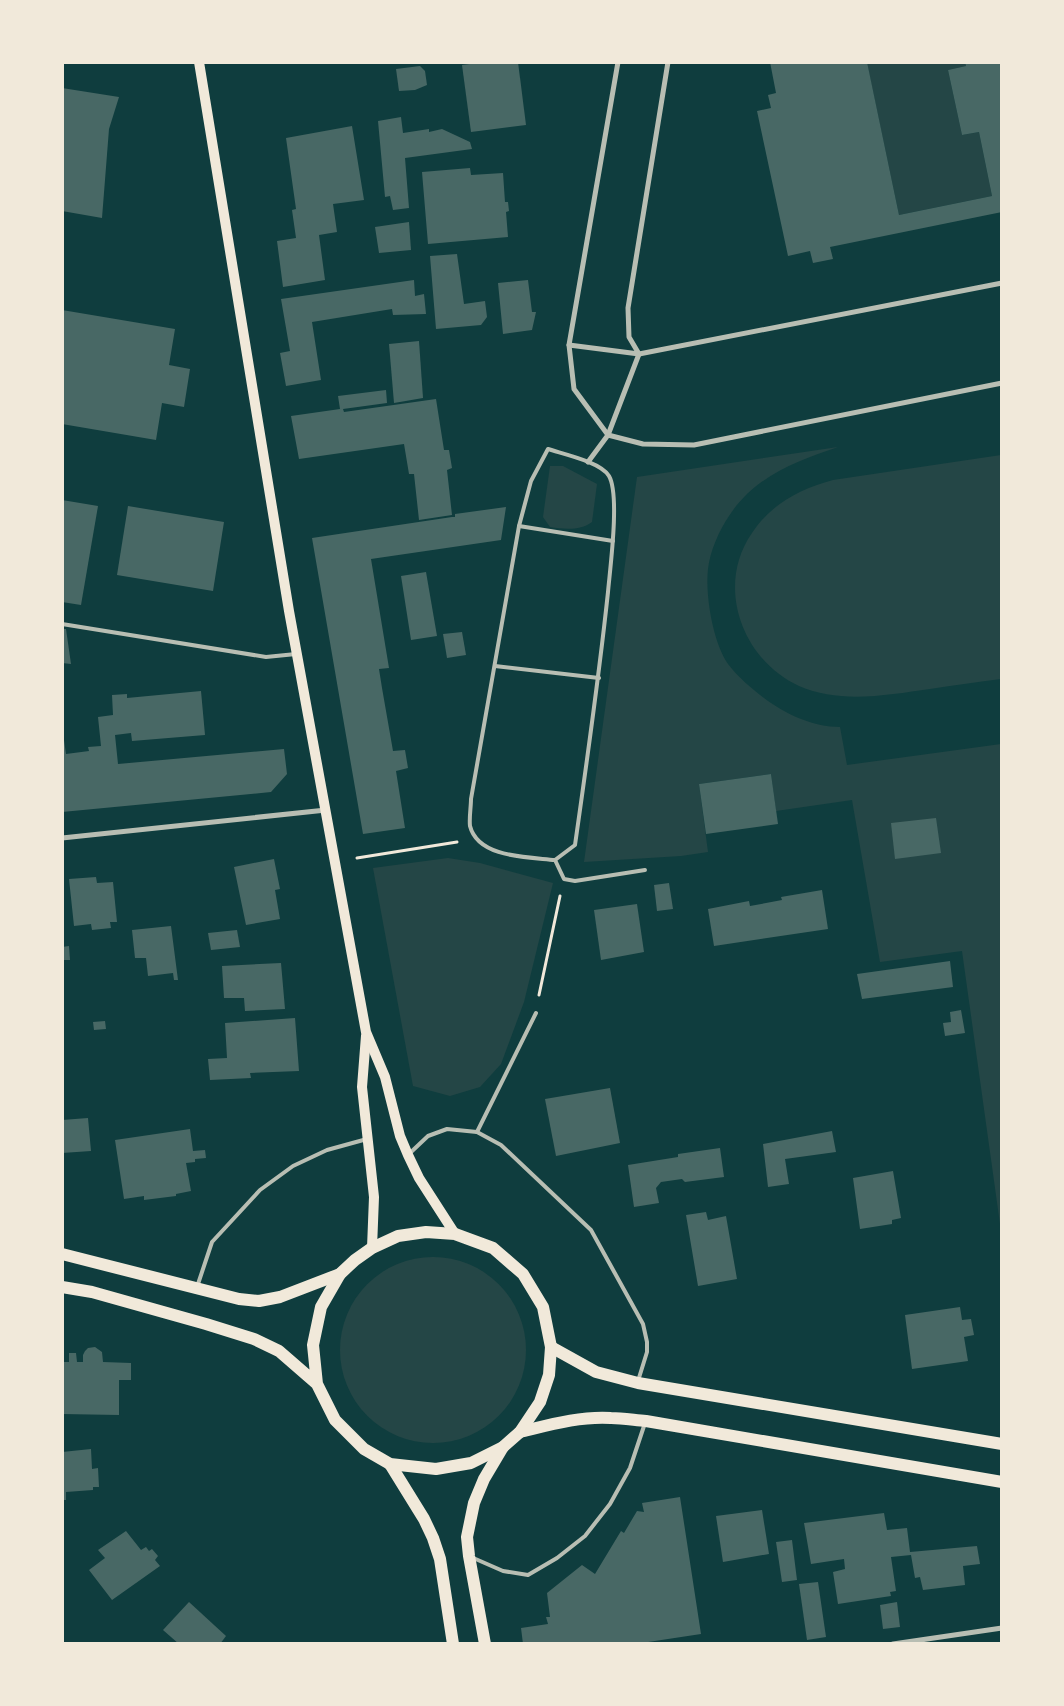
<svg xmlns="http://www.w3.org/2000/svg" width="1064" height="1706" viewBox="0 0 1064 1706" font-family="'Times New Roman',serif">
  <rect width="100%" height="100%" fill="#0f3d3e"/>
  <!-- green -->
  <g fill="#244646">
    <polygon points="867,63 965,63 966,66 948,70 962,135 979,132 992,196 899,215"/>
    <path d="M838,447C796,461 754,477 729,516C719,531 710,551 708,569C705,595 713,643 728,664C738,677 751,688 764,698C785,714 813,727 840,727L847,765L1001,744V1231L962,951L880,962L852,800L776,811L771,774L699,784L708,852L681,856L584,862L637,477Z"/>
    <path d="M1001,455V679C978,682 954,685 930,689C887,695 840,704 799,686C742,660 715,586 752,533C771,504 800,489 833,480Z"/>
    <path d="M550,466H563L597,484L592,522C580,531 564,529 550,527L543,517Z"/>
    <polygon points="448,858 480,863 553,883 524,1002 501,1064 480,1087 450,1096 413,1086 373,868"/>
    <circle cx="433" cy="1350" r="93"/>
  </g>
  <!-- building -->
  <g fill="#486865">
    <polygon points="485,62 518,62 526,125 471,132 462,65"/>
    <polygon points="770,62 867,62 899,215 992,196 979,132 962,135 948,70 966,66 965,62 1002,62 1002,212 830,247 833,259 813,263 810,251 788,256 757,111 771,108 768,95 776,93"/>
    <polygon points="420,66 425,71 427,85 415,90 399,91 396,69"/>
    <polygon points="62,88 119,97 109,129 102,218 62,211"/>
    <polygon points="401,117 403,133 429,129 429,132 442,129 470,142 472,149 405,158 409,208 393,210 390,196 385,197 378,121"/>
    <polygon points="352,126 364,200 333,204 337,232 319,235 325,280 283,287 277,241 296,238 292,210 296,209 286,138"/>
    <polygon points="470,168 471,175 503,173 505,202 508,202 509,211 506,212 508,237 428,244 422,172"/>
    <polygon points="409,222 411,250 379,253 375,227"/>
    <polygon points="457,254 464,304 485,301 487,317 481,325 436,329 430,256"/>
    <polygon points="414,280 415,296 424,294 426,314 393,315 392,309 312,322 321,380 286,386 280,353 290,351 281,299"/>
    <polygon points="528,280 532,312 536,312 532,330 503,334 498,283"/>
    <polygon points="62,310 175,329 169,365 190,369 184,407 162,403 156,440 62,424"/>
    <polygon points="419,341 423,398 394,403 389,344"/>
    <polygon points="386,390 387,403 343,409 344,412 436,399 444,450 449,450 452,468 447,470 452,515 419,520 414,474 409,474 404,444 299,459 291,416 340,409 338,396"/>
    <polygon points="62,500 98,506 81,605 62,602"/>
    <polygon points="128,506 224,522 213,591 117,575"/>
    <polygon points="506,507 501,540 371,559 389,668 379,669 382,688 393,751 405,750 408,768 396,771 405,828 363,834 312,538 452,517 455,517 455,514"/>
    <polygon points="426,572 437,636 411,640 401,576"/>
    <polygon points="62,629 66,629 71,664 62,663"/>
    <polygon points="462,632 466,655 447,658 443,634"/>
    <polygon points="201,691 205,735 132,741 131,733 115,735 118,764 284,749 287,774 271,792 62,812 62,741 64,740 66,754 89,751 88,747 101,746 98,717 113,715 112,695 127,694 127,698"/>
    <polygon points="771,774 778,824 706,834 699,784"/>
    <polygon points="936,818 941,853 895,859 891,823"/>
    <polygon points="274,859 280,889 275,890 280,919 246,925 234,867"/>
    <polygon points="96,877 97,883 113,882 117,922 110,922 111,928 92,930 91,924 74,926 69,879"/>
    <polygon points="669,883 673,909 657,911 654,885"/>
    <polygon points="822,890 828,929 714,946 708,909 749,901 750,906 782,900 781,897"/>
    <polygon points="637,904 644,952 601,960 594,910"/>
    <polygon points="171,926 178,980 174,980 173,973 148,976 146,958 135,958 132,930"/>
    <polygon points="237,930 240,947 211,950 208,933"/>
    <polygon points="69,946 70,960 62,960 62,947"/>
    <polygon points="950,961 953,987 862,999 857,974"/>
    <polygon points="281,963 285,1009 245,1011 244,998 224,998 222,966"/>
    <polygon points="961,1010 965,1033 945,1036 943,1023 951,1022 950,1012"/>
    <polygon points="295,1018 299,1071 250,1073 251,1078 210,1080 208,1059 227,1058 225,1023"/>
    <polygon points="105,1021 106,1029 94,1030 93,1022"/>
    <polygon points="610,1088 620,1143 556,1156 545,1099"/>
    <polygon points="88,1118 91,1151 62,1153 62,1120"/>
    <polygon points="190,1129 193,1151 205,1150 206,1158 195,1159 195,1162 186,1163 191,1191 176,1194 176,1196 144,1200 144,1196 124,1199 115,1140"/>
    <polygon points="832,1131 836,1152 785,1159 789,1184 768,1187 763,1144"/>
    <polygon points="720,1148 724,1177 685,1182 682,1179 661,1182 656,1188 659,1203 634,1207 628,1165 678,1157 678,1154"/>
    <polygon points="893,1171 901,1218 892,1220 892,1224 860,1229 853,1178"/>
    <polygon points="706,1212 708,1220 726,1216 737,1279 698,1286 686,1215"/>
    <polygon points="960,1307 962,1320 971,1319 974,1335 964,1337 968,1361 912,1369 905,1315"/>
    <polygon points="95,1347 102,1352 103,1362 131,1363 131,1380 119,1380 119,1415 62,1414 62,1362 69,1362 69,1353 76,1353 77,1362 83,1362 83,1355 85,1351 88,1348"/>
    <polygon points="91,1449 92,1469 98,1468 99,1487 93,1487 93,1490 66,1492 66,1500 62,1500 62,1452"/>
    <polygon points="680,1497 701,1634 635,1644 523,1644 521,1628 548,1624 546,1617 550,1617 547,1593 582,1565 595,1574 621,1531 624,1533 637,1511 644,1512 642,1503"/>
    <polygon points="762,1510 769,1554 723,1562 716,1516"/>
    <polygon points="884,1513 887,1530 907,1528 910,1552 977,1546 980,1564 963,1566 965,1585 923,1590 920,1577 915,1578 911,1555 891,1557 896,1591 890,1592 891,1596 838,1604 833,1572 845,1569 844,1559 811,1564 804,1523"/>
    <polygon points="126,1531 141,1550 146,1547 149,1551 152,1549 158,1556 155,1560 160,1566 112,1600 89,1570 105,1558 98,1550"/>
    <polygon points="792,1540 797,1580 782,1582 776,1542"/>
    <polygon points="818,1582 826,1637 807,1640 799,1584"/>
    <polygon points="189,1602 226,1636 220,1644 179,1644 163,1630"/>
    <polygon points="897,1602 900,1627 883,1629 880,1605"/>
  </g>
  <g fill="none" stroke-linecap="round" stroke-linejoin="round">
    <!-- path -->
    <g stroke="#f1e9da" stroke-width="3">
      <polyline points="357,858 457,842"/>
      <polyline points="539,995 560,896"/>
    </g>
    <!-- service -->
    <g stroke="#b8beb3" stroke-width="4">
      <path d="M548,449C563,454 601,462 609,476C620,495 610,569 608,592C599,677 587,761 575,845L555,860C528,857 478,858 470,826C469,818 471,807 471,799L519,526L531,481Z"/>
      <polyline points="519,526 613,541"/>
      <polyline points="62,624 266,657 296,654"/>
      <polyline points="495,666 599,678"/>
      <polyline points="555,860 564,879 575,881 645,870"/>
      <polyline points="477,1132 536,1013"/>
      <polyline points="410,1153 428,1136 447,1129 477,1132 501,1145 591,1230 643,1324 647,1342 647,1352 638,1381"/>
      <polyline points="197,1287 212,1242 260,1190 293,1166 327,1150 367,1139"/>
      <polyline points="471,1557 503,1571 528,1575 557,1558 585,1536 610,1504 630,1468 645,1423"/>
    </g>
    <!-- minor -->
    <g stroke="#b8beb3" stroke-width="5">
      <polyline points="569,345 639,354 1002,283"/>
      <polyline points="639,354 629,337 628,308 668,62"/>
      <polyline points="608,435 643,444 694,445 1002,383"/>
      <polyline points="608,435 574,389 569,345 618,62"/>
      <polyline points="588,462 608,435 639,354"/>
      <polyline points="62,838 326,810"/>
      <polyline points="893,1644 1002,1628"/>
    </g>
    <!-- secondary -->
    <g stroke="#f1e9da" stroke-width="10">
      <polyline points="199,62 289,611 366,1032 385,1077 400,1136 408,1155 419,1178 455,1234"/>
      <polyline points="366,1036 362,1087 374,1197 372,1248"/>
    </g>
    <!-- primary -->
    <g stroke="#f1e9da" stroke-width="12">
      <polyline points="62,1254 239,1299 259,1301 280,1297 340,1274"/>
      <polyline points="62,1287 92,1292 206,1324 254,1339 279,1351 317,1384 335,1420 364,1449 390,1464 436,1469 471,1463 503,1447 520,1432 540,1402 549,1375 551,1347 543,1307 523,1274 493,1248 455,1234 426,1232 398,1236 372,1248 355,1260 340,1274 321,1307 313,1345 317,1384"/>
      <polyline points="551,1347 596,1372 638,1383 1002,1444"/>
      <path d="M520,1432C549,1425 580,1416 611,1418C622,1418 634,1420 646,1421L1002,1482"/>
      <polyline points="390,1464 424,1519 433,1538 440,1559 453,1644"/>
      <polyline points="485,1644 469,1556 467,1537 474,1503 484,1479 503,1447"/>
    </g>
  </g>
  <!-- border -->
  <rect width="1064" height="1706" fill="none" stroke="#f1e9da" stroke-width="128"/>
</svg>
